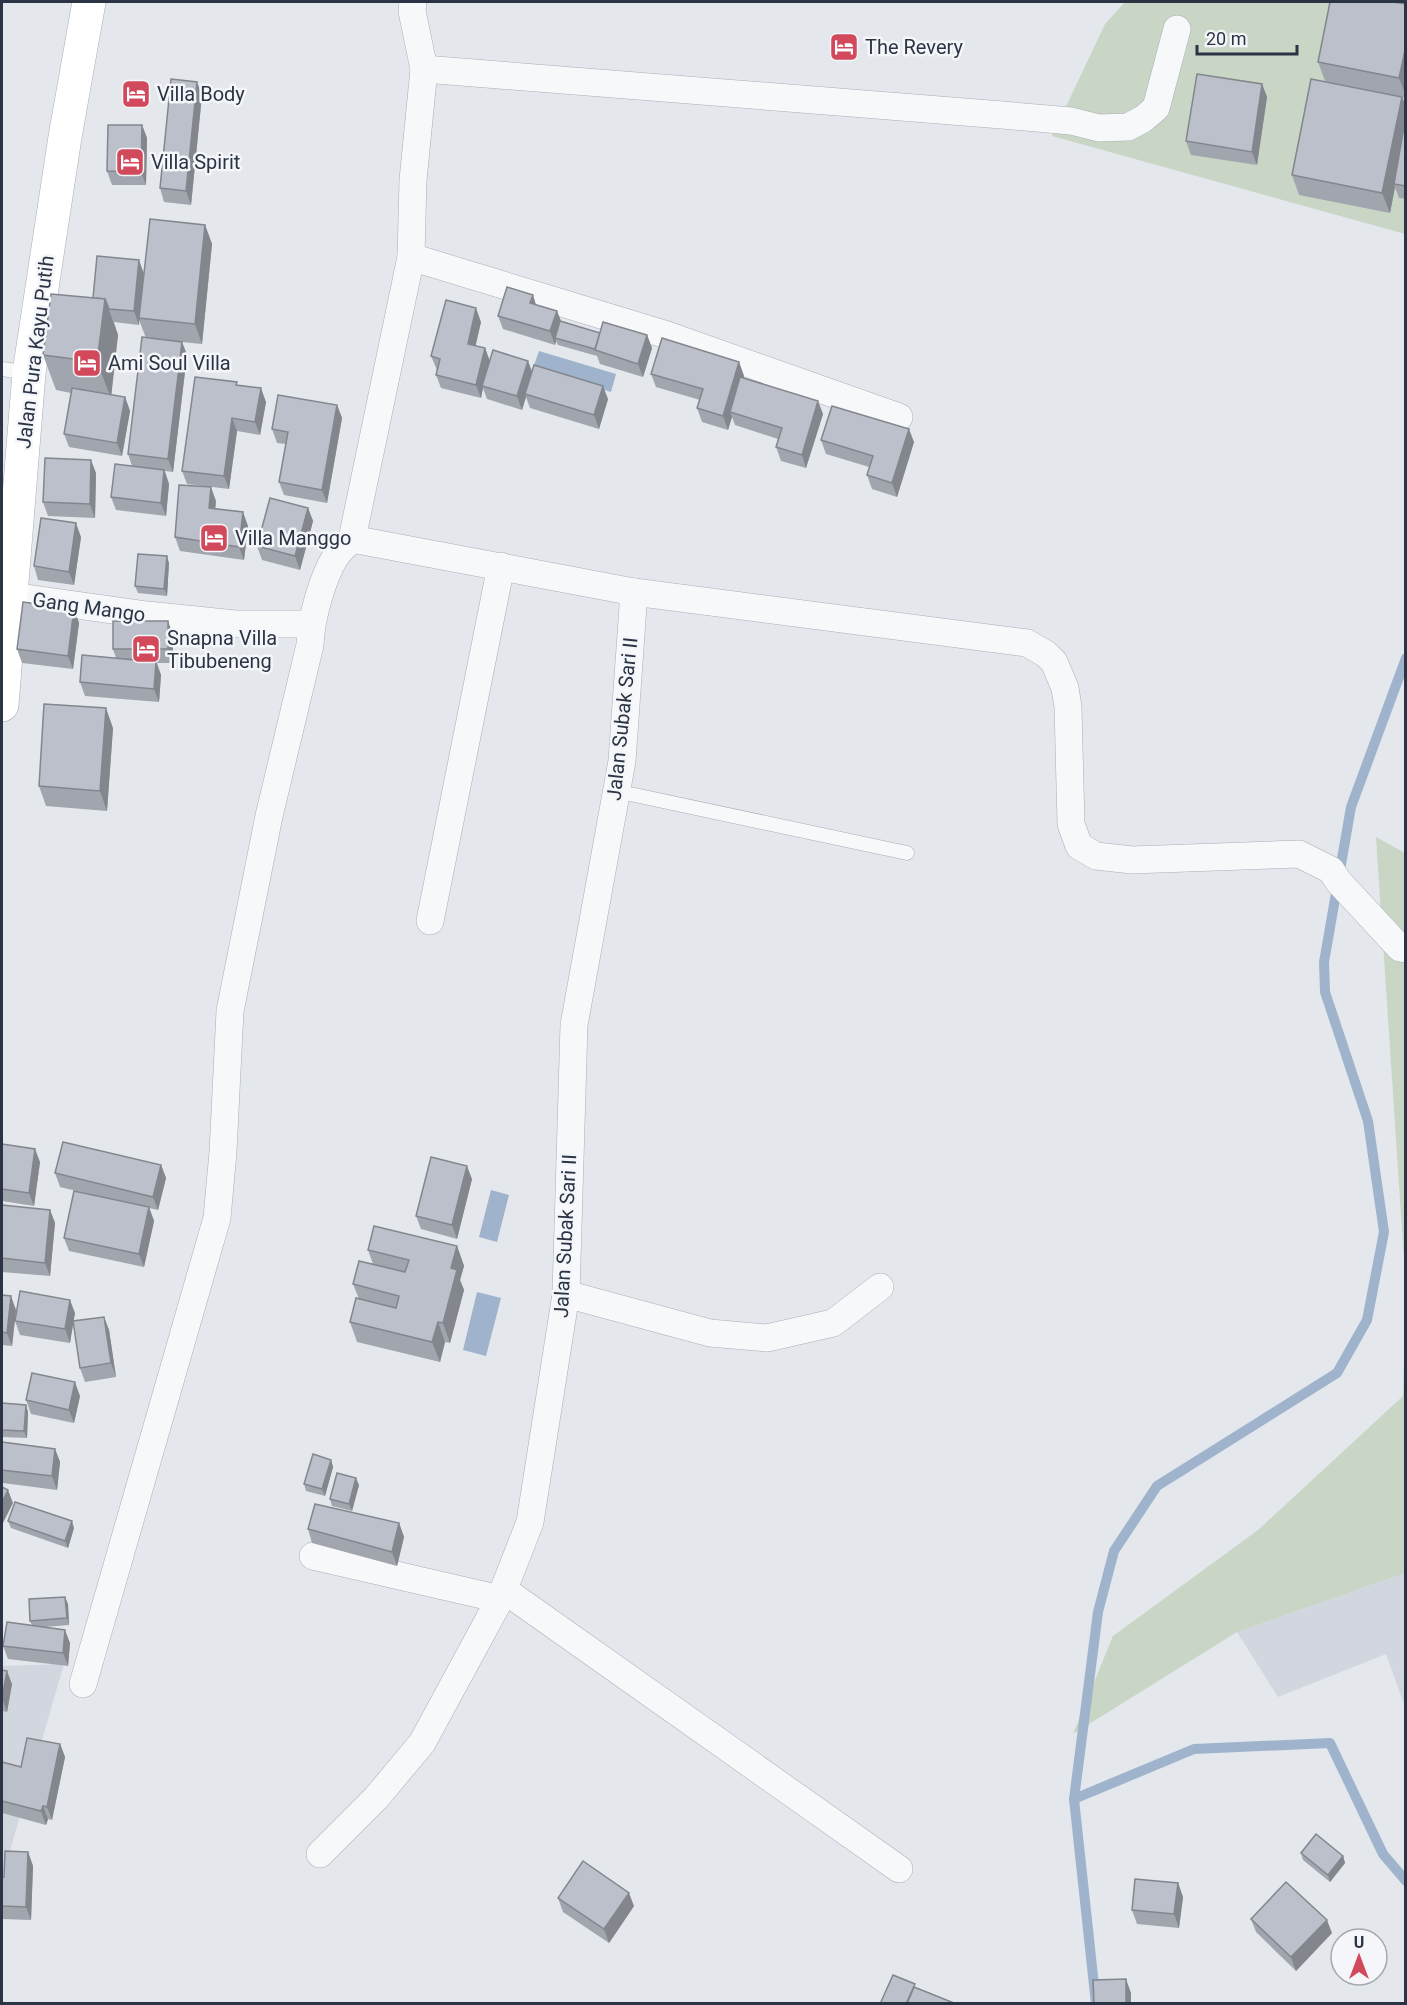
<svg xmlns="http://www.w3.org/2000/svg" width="1407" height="2005" viewBox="0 0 1407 2005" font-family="Roboto,sans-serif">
  <rect width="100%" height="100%" fill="#e4e7ec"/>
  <!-- built -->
  <g fill="#d2d6de">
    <polygon points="1405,1573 1405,1707 1386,1654 1278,1697 1237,1632"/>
    <polygon points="64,1664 2,1878 2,1666"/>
  </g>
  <!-- green -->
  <g fill="#c9d6c5">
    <polygon points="1125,2 1405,2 1405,234 1052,136 1105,24"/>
    <polygon points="1376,837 1405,853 1405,1275"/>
    <polygon points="1405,1311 1405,1573 1237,1632 1073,1734 1113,1636 1258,1530 1403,1396"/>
  </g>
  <!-- water -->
  <g fill="#9fb4cc">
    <polygon points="539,351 616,374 611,392 533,368"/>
    <polygon points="491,1190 509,1195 497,1242 479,1237"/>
    <polygon points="477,1292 501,1298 486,1356 463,1350"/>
  </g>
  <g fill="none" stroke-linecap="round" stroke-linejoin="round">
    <!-- stream -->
    <g stroke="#9fb4cc" stroke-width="10">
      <polyline points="1074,1799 1194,1749 1330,1743 1383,1854 1406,1881"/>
      <polyline points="1096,2004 1074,1799 1098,1612 1114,1551 1157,1486 1337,1373 1367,1320 1384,1232 1368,1121 1325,992 1324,962 1351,807 1406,658"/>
    </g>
    <!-- lane casing -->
    <g stroke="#a9aeb7" stroke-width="15">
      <g id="lane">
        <polyline points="2,369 29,373"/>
        <polyline points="616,791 907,853"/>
      </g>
    </g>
    <!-- street casing -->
    <g stroke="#a9aeb7" stroke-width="28">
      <g id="street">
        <polyline points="424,69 1002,115 1071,121 1099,128 1128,127 1143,119 1156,108 1177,29"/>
        <polyline points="411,257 667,335 899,417"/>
        <polyline points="352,539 634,592 1027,643 1046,654 1054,662 1065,688 1068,707 1071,824 1079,846 1096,856 1132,860 1299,854 1331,870 1338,881 1387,934 1400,948 1406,949"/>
        <polyline points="12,596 147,615 235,624 311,624"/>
        <polyline points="430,921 501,566"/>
        <polyline points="566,1294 710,1333 767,1338 833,1323 880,1287"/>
        <polyline points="313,1556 500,1599"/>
        <polyline points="504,1590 899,1869"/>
        <path d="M83,1684L217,1218L223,1152L230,1011L269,816L310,645C311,619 322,578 336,556C340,550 347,544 352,539L411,257L413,180L424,69L412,11L413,2"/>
        <polyline points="320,1854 376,1798 422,1743 500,1599 530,1522 566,1294 574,1025 622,761 634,592"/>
      </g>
    </g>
    <!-- secondary casing -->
    <g stroke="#a9aeb7" stroke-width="34">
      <polyline id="secondary" points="2,705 29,373 65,137 89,2"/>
    </g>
    <!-- lane -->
    <use href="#lane" stroke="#f7f8fa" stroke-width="14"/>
    <!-- street -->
    <use href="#street" stroke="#f7f8fa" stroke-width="27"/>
    <!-- secondary -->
    <use href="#secondary" stroke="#fff" stroke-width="33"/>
  </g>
  <!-- wall -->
  <g fill="#a1a5ae">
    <polygon points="1406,4 1406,98 1402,97 1406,107 1406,199 1399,198 1395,187 1390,213 1299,195 1292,175 1325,81 1318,62"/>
    <polygon points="1262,84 1267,97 1257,165 1191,155 1186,141"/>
    <polygon points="202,95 191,205 164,202 160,188"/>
    <polygon points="142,125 147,138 146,185 112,185 107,171"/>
    <polygon points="205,225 212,244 202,344 182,342 187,355 173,472 165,471 169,484 166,516 116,510 111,497 132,466 128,454 146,338 139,320 139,325 114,322 118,335 111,395 125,397 130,411 122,456 69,447 64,434 71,393 56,390 43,355 93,298 143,273"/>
    <polygon points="533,295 536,305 557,311 561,321 600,333 647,335 652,348 643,377 600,364 597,356 558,345 556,341 555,345 503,329 498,316"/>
    <polygon points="481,322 475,346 485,348 490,361 532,371 608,399 599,429 530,408 526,397 522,410 487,399 483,388 481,398 441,388 436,375 437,370 431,356"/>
    <polygon points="739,362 744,376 744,378 823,414 806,468 781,461 776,447 778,439 735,425 732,417 728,430 702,422 697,408 700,400 656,387 651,374"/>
    <polygon points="237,385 266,402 260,435 237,431 229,489 187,484 182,471"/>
    <polygon points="337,405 342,418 327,503 284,495 279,482 286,444 277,443 272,429"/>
    <polygon points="821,440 914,442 897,497 872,489 867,475 869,467 826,454"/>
    <polygon points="96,473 95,518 48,516 43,502"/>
    <polygon points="216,501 215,509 248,526 244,560 180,551 175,537"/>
    <polygon points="308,508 313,521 300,570 262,560 257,546"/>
    <polygon points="81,537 74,585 38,580 34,566"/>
    <polygon points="169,563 167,596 138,593 135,586"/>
    <polygon points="74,609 79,623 73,669 22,663 17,649"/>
    <polygon points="173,635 173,663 157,663 161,675 159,702 85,696 80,682 116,658 113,649"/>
    <polygon points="113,728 107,811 46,806 39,786"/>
    <polygon points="2,1144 40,1162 34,1206 2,1201"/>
    <polygon points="161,1165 166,1178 158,1210 149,1208 154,1221 144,1267 69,1251 64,1238 119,1201 60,1187 55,1173"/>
    <polygon points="472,1179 457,1239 421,1229 416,1216"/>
    <polygon points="2,1205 50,1210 55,1223 50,1276 2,1272"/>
    <polygon points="457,1246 464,1266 460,1280 464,1290 450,1343 445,1342 440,1362 357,1342 350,1322 359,1299 353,1284 373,1264 368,1250"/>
    <polygon points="2,1295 16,1310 12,1346 2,1345"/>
    <polygon points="75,1313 73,1321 104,1317 109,1330 116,1377 85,1382 80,1368 73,1322 70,1343 20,1335 15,1321"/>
    <polygon points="80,1396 74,1423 31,1414 26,1400"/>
    <polygon points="2,1403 26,1405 28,1412 27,1438 2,1437"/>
    <polygon points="55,1449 60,1462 57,1490 3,1483 2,1480 2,1470"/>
    <polygon points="331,1460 333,1467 325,1496 306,1491 304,1484"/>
    <polygon points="359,1485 352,1511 332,1506 330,1499"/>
    <polygon points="8,1521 74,1528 68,1548 11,1528"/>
    <polygon points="399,1523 404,1537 397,1566 312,1543 308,1529"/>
    <polygon points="68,1604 69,1625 44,1627 70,1643 68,1666 8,1659 3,1646 32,1625 30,1621"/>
    <polygon points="2,1670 12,1684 7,1712 2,1711"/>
    <polygon points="60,1744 65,1757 52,1820 48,1819 46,1825 2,1813 2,1762 21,1767"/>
    <polygon points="28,1852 33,1866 31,1920 2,1919 2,1877 4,1877"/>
    <polygon points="1301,1853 1343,1856 1345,1863 1330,1882 1303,1860"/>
    <polygon points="1178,1883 1183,1897 1179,1928 1137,1924 1132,1910"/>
    <polygon points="558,1898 634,1906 609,1943 563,1912"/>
    <polygon points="1251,1919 1332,1933 1296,1971 1256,1932"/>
  </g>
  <!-- shaded-wall -->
  <g fill="#83868d">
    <polygon points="1406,46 1406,96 1399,78"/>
    <polygon points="197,82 202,95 191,205 186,191"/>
    <polygon points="1262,84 1267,97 1257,165 1252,152"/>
    <polygon points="1402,97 1406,107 1406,134 1394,184 1395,187 1390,213 1382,193"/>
    <polygon points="142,125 147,138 146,185 141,172"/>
    <polygon points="205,225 212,244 202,344 195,324"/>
    <polygon points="139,260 144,274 139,325 134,311"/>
    <polygon points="533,295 537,309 530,303"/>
    <polygon points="105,299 118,335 111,398 97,362"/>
    <polygon points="476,308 481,322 473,357 468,344"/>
    <polygon points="557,311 562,324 555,338 556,341 555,345 550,331"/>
    <polygon points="647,335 652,348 643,377 638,364"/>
    <polygon points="182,342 187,355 173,472 168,459"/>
    <polygon points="485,348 490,362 482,386 483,388 481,398 476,385"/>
    <polygon points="528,361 533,374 525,394 526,397 522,410 517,396"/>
    <polygon points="739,362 744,376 733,413 730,412 732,417 728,430 723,416"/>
    <polygon points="603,386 608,399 599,429 594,415"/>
    <polygon points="261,388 266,402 260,435 255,422"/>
    <polygon points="125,397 130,411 122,456 117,443"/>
    <polygon points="818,401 823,414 806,468 802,455"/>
    <polygon points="337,405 342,418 327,503 322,490"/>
    <polygon points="232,418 237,431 229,489 224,476"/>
    <polygon points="909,429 914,442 897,497 892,483"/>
    <polygon points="91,460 96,473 95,518 90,504"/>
    <polygon points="164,470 169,484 166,516 161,503"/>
    <polygon points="211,487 216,501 214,522 209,508"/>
    <polygon points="308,508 313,521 300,570 295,556"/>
    <polygon points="243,512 248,526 244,560 239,547"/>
    <polygon points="76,523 81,537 74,585 69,572"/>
    <polygon points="167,556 169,563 167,596 164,589"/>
    <polygon points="74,609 79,623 73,669 68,656"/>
    <polygon points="168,621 173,635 173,663 168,649"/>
    <polygon points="156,662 161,675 159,702 154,689"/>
    <polygon points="106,708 113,728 107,811 100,791"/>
    <polygon points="35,1149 40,1162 34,1206 29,1193"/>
    <polygon points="161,1165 166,1178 158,1210 153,1197"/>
    <polygon points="467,1166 472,1179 457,1239 452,1225"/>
    <polygon points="149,1207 154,1221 144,1267 139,1254"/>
    <polygon points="50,1210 55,1223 50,1276 45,1263"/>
    <polygon points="457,1246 464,1266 460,1280 464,1290 450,1343 443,1323 451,1268"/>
    <polygon points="11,1296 16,1310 12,1346 7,1333"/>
    <polygon points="70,1300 75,1313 70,1343 65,1329"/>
    <polygon points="104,1317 109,1330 116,1377 111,1363"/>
    <polygon points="438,1322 445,1342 440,1362 432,1342"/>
    <polygon points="75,1382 80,1396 74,1423 69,1410"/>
    <polygon points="26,1405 28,1412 27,1438 24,1431"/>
    <polygon points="55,1449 60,1462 57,1490 52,1476"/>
    <polygon points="331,1460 333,1467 325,1496 322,1489"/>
    <polygon points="356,1478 359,1485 352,1511 349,1504"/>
    <polygon points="8,1490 13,1503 2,1525 2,1502"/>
    <polygon points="72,1521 74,1528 68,1548 65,1541"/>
    <polygon points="399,1523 404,1537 397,1566 392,1552"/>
    <polygon points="65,1597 68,1604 69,1625 67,1618"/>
    <polygon points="65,1630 70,1643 68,1666 63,1653"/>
    <polygon points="7,1671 12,1684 7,1712 2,1698"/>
    <polygon points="60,1744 65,1757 52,1820 47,1807"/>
    <polygon points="43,1806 48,1819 46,1825 41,1811"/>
    <polygon points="28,1852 33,1866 31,1920 26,1907"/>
    <polygon points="1343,1856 1345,1863 1330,1882 1328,1875"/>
    <polygon points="1178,1883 1183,1897 1179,1928 1174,1914"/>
    <polygon points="629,1893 634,1906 609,1943 604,1929"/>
    <polygon points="1327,1920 1332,1933 1296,1971 1291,1957"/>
    <polygon points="1126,1979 1131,1993 1131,2004 1126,2004"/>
  </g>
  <!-- building -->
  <g fill="#bbc0ca" stroke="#83868d" stroke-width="1.5">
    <polygon points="1330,2 1393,2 1406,4 1406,46 1399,78 1318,62"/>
    <polygon points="1197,74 1262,84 1252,152 1186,141"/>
    <polygon points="171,79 197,82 186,191 160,188"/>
    <polygon points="1311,79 1402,97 1382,193 1292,175"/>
    <polygon points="1405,121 1406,121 1406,186 1394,184"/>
    <polygon points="108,125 142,125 141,172 107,171"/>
    <polygon points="150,219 205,225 195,324 139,318"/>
    <polygon points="97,256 139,260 134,311 109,309 105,299 93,298"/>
    <polygon points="507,287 533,295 530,303 557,311 550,331 498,316"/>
    <polygon points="51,294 105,299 97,362 43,355"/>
    <polygon points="446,300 476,308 468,344 485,348 476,385 436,375 440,359 431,356"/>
    <polygon points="560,321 600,333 595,349 555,338"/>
    <polygon points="603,322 647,335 638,364 595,350"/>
    <polygon points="142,337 182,342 168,459 128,454"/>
    <polygon points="662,338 739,362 723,416 697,408 703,389 651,374"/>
    <polygon points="493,350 528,361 517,396 482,386"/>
    <polygon points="534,365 603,386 594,415 525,394"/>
    <polygon points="195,377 237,382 236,385 261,388 255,422 232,418 224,476 182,471"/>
    <polygon points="740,377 818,401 802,455 776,447 782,428 730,412"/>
    <polygon points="72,388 125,397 117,443 64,434"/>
    <polygon points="278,395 337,405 322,490 279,482 288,432 272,429"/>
    <polygon points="832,406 909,429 892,483 867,475 873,456 821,440"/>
    <polygon points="45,458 91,460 90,504 43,502"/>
    <polygon points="115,464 164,470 161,503 111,497"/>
    <polygon points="179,485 211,487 209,508 243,512 239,547 175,537"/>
    <polygon points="270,498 308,508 295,556 257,546"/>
    <polygon points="41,518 76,523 69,572 34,566"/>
    <polygon points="138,554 167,556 164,589 135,586"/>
    <polygon points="23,602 74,609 68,656 17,649"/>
    <rect x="113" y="621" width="55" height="28"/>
    <polygon points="82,655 156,662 154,689 80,682"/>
    <polygon points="44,704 106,708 100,791 39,786"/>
    <polygon points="63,1142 161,1165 153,1197 55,1173"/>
    <polygon points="2,1144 35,1149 29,1193 2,1189"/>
    <polygon points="431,1157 467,1166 452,1225 416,1216"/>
    <polygon points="74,1191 149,1207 139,1254 64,1238"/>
    <polygon points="2,1205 50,1210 45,1263 2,1258"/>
    <polygon points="374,1226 457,1246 451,1268 457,1270 443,1323 438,1322 432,1342 350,1322 356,1298 396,1308 399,1296 353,1284 359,1261 405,1272 409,1260 368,1250"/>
    <polygon points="20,1291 70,1300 65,1329 15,1321"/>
    <polygon points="2,1295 11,1296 7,1333 2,1332"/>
    <polygon points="104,1317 111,1363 80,1368 73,1321"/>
    <polygon points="32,1373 75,1382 69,1410 26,1400"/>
    <polygon points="2,1403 26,1405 24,1431 2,1430"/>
    <polygon points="2,1442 55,1449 52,1476 2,1470"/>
    <polygon points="313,1454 331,1460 322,1489 304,1484"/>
    <polygon points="337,1473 356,1478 349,1504 330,1499"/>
    <polygon points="2,1487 8,1490 2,1502"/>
    <polygon points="15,1502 72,1521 65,1541 8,1521"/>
    <polygon points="315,1504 399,1523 392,1552 308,1529"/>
    <polygon points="65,1597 67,1618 30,1621 29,1599"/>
    <polygon points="7,1622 65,1630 63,1653 3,1646"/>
    <polygon points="2,1670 7,1671 2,1698"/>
    <polygon points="27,1738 60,1744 47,1807 43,1806 41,1811 2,1801 2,1762 21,1767"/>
    <polygon points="1316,1834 1343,1856 1328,1875 1301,1853"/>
    <polygon points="5,1851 28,1852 26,1907 2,1906 2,1877 4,1877"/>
    <polygon points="583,1861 629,1893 604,1929 558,1898"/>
    <polygon points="1135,1879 1178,1883 1174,1914 1132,1910"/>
    <polygon points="1286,1882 1327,1920 1291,1957 1251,1919"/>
    <polygon points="893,1975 915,1984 906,2004 880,2004"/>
    <polygon points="1126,1979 1126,2004 1094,2004 1093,1980"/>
    <polygon points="914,1987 954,2003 954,2004 907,2004"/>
  </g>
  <!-- icons -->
  <defs>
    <g id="hotel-square" transform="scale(1.5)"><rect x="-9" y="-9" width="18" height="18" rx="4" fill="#d1495b" stroke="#f4f6f9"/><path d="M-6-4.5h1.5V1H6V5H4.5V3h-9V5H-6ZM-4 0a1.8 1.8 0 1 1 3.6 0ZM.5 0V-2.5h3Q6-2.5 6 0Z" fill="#fff"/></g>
  </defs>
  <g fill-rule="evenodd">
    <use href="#hotel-square" x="844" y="47"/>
    <use href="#hotel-square" x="136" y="94"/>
    <use href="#hotel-square" x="130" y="162"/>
    <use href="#hotel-square" x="87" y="363"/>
    <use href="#hotel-square" x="214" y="538"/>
    <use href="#hotel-square" x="146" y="649"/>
  </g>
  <g text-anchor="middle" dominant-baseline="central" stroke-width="5" stroke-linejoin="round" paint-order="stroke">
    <!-- poi labels -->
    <g font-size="20" fill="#2b3445" stroke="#f4f6f9" text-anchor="start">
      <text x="865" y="47">The Revery</text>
      <text x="157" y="94">Villa Body</text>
      <text x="151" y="162">Villa Spirit</text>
      <text x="108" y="363">Ami Soul Villa</text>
      <text x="235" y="538">Villa Manggo</text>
      <text x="167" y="638">Snapna Villa<tspan x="167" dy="23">Tibubeneng</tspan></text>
    </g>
    <!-- street labels -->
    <g font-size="20" fill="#2b3445" stroke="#f4f6f9">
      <text transform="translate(35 352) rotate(-83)">Jalan Pura Kayu Putih</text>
      <text transform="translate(89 607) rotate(8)">Gang Mango</text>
      <text transform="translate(622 719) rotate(-84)">Jalan Subak Sari II</text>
      <text transform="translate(565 1236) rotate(-87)">Jalan Subak Sari II</text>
    </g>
  </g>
  <!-- border -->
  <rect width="1407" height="2005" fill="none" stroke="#2b3445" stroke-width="6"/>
  <!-- north arrow -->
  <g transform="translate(1359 1957)"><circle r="28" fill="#f4f6f9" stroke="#a4a8b1" stroke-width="1.5"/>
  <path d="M0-4.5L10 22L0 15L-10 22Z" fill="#d1495b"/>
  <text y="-9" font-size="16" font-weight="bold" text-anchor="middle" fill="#2b3445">U</text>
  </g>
  <!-- scale -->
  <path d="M1197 45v9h100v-9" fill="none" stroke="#2b3445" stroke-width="3"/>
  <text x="1206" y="45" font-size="18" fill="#2b3445" stroke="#f4f6f9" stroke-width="4.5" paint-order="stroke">20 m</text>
</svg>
